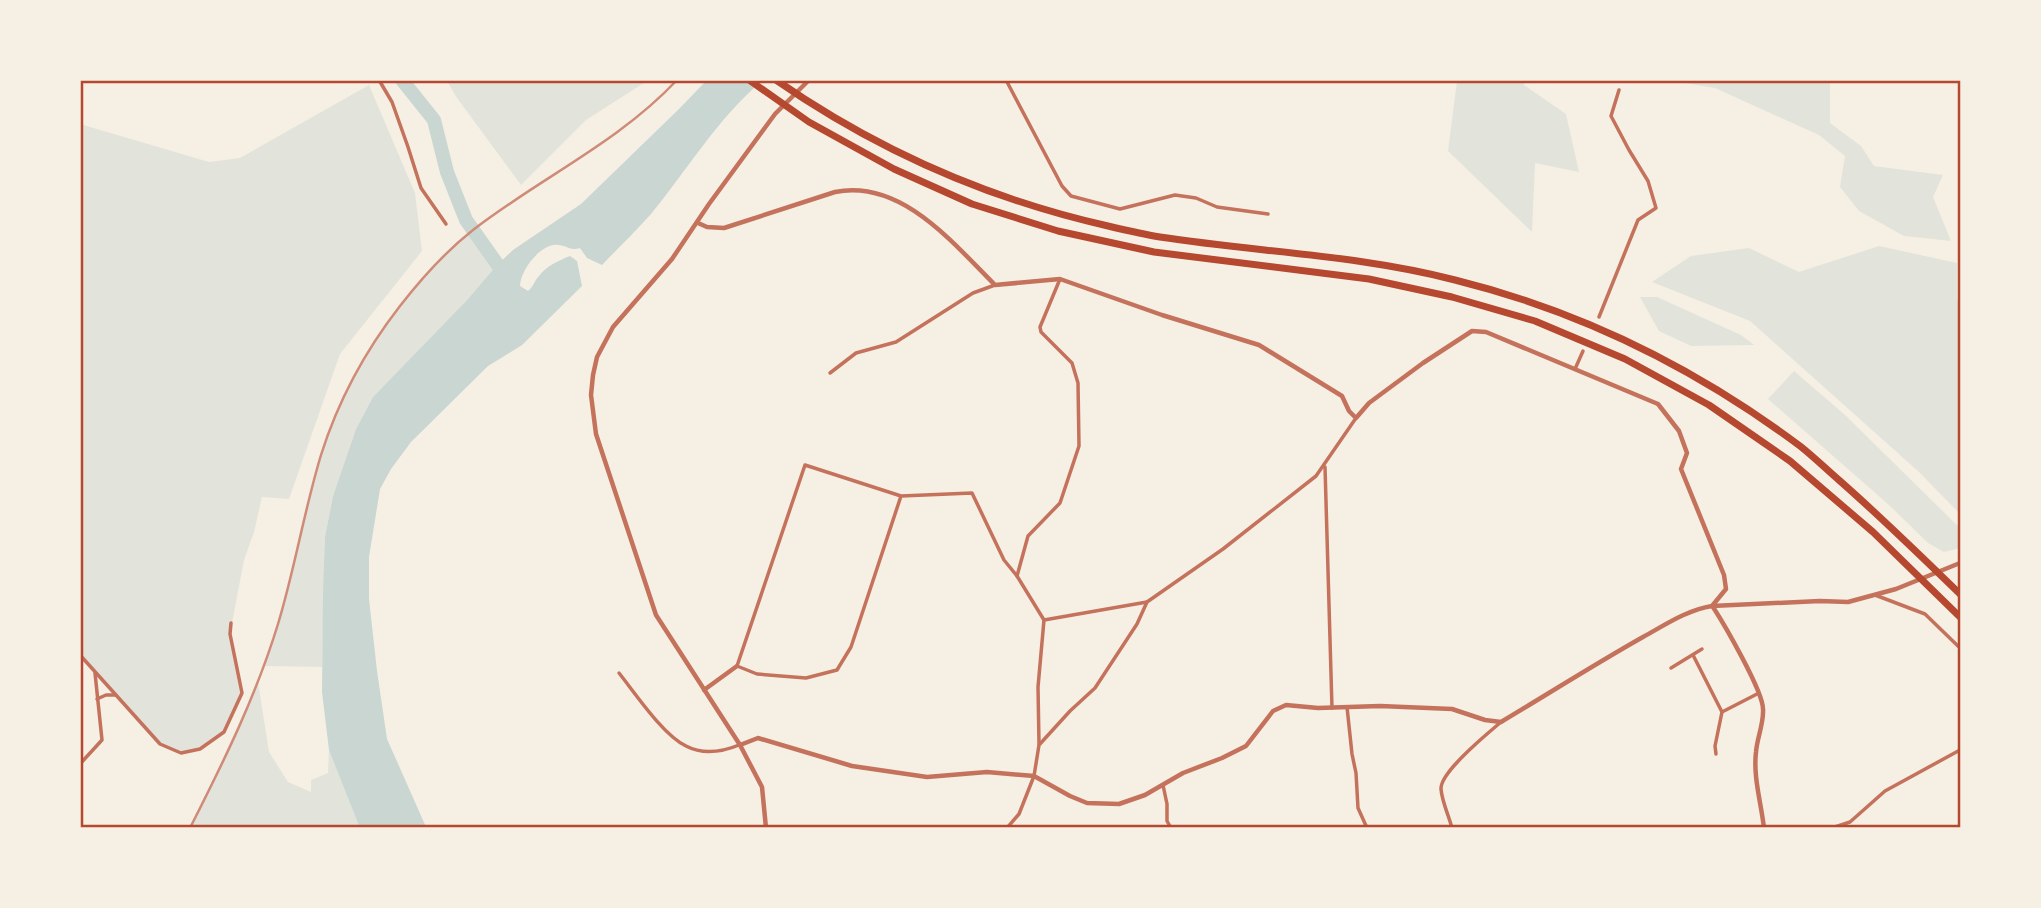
<svg xmlns="http://www.w3.org/2000/svg" width="2041" height="908" viewBox="0 0 2041 908" font-family="'Sofia Sans Condensed',sans-serif">
  <rect width="100%" height="100%" fill="#f6efe4"/>
  <!-- green -->
  <g fill="#e2e4dc">
    <polygon points="447,81 647,81 586,120 521,185 457,98"/>
    <polygon points="1457,81 1524,81 1524,85 1566,114 1579,172 1535,163 1532,232 1448,151"/>
    <polygon points="1673,81 1830,81 1830,123 1861,146 1874,166 1943,175 1933,197 1951,241 1904,236 1859,211 1840,187 1845,156 1819,135 1715,88"/>
    <polygon points="369,85 415,193 422,251 340,354 289,499 262,497 254,532 244,560 230,634 242,693 224,732 200,749 181,753 160,744 81,655 80,124 209,162 240,158"/>
    <path d="M476,228L497,265L468,299L373,397L356,429L333,496L325,537L322,667L264,666C273,638 283,609 290,579C302,531 311,481 328,435C357,355 409,281 476,228Z"/>
    <polygon points="1879,246 1957,263 1957,300 1960,300 1960,514 1919,472 1750,321 1652,282 1691,256 1749,248 1799,272"/>
    <polygon points="1640,297 1657,297 1741,335 1754,345 1691,346 1659,331"/>
    <polygon points="1794,371 1844,414 1960,528 1960,548 1944,552 1928,543 1889,505 1768,399"/>
    <polygon points="258,682 269,752 288,782 311,792 311,780 328,773 329,750 361,827 191,828 234,741"/>
  </g>
  <!-- water -->
  <path fill="#c9d6d2" d="M706,81H762C717,119 688,169 651,214C635,232 618,248 602,265L587,258L580,248C570,251 568,246 559,245C541,242 520,271 520,286L528,291C534,286 534,281 539,276C546,266 560,260 570,256L577,261L582,286L522,345L488,366L411,442L391,469L380,489L369,557V599L377,671L387,739L426,827L360,828L329,750L322,692L323,592L325,537L333,496L356,429L373,397L468,299L497,265L513,250L581,204L679,109Z"/>
  <g fill="none" stroke-linecap="round" stroke-linejoin="round">
    <!-- river -->
    <polyline stroke="#c9d6d2" stroke-width="14" points="402,80 434,120 447,172 466,220 507,278"/>
    <!-- minor -->
    <g stroke="#c5725c" stroke-width="3.5">
      <polyline points="379,80 392,102 408,147 421,188 446,224"/>
      <polyline points="1006,80 1062,186 1071,196 1120,209 1175,195 1196,198 1217,207 1268,214"/>
      <polyline points="1599,317 1638,220 1656,208 1648,181 1629,150 1611,116 1619,90"/>
      <polyline points="1575,369 1583,351"/>
      <polyline points="830,373 856,353 896,342 973,293 995,285"/>
      <polyline points="1325,467 1332,708"/>
      <polyline points="901,496 851,647 837,670 806,678 757,674 737,666 805,465 901,496 972,493 1004,560 1017,576 1044,620"/>
      <polyline points="1017,576 1028,536 1060,503 1079,446 1078,383 1072,363 1041,332 1040,327 1060,279"/>
      <polyline points="1875,595 1925,614 1960,648"/>
      <polyline points="80,655 160,744 181,753 200,749 224,732 242,693 230,634 231,623"/>
      <polyline points="1693,655 1722,712 1715,746 1716,754"/>
      <polyline points="1671,668 1702,649"/>
      <path d="M619,673C635,693 663,735 686,746C703,755 722,752 739,745"/>
      <polyline points="97,699 106,695 115,695"/>
      <polyline points="1347,707 1352,754 1356,773 1358,808 1367,828"/>
      <polyline points="1722,712 1759,693"/>
      <polyline points="1039,744 1038,687 1044,620 1147,602"/>
      <polyline points="80,764 102,740 95,673"/>
      <polyline points="1163,785 1167,804 1167,821 1171,828"/>
      <polyline points="1007,828 1019,814 1034,776 1039,745 1070,711 1095,688 1137,624 1147,602 1223,549 1316,476 1356,418"/>
      <path d="M1452,828C1449,816 1442,802 1441,789C1440,772 1487,734 1501,722"/>
      <polyline points="1832,828 1850,822 1885,791 1960,750"/>
    </g>
    <!-- tertiary -->
    <g stroke="#c5725c" stroke-width="4.5">
      <path d="M698,223L707,227L724,228L835,192C901,179 952,242 995,285L1060,279L1162,315L1259,345L1342,396L1349,411L1356,418L1369,403L1423,363L1472,331L1486,332L1658,404L1679,431L1687,453L1681,469L1724,575L1726,589L1712,606"/>
      <path d="M1713,607C1724,624 1763,691 1763,709C1764,723 1757,738 1756,752C1753,777 1761,802 1764,828"/>
      <polyline points="704,690 737,666"/>
      <path d="M740,745L758,738L852,766L927,777L987,772L1034,776L1070,796L1087,803L1119,804L1145,795L1183,773L1222,758L1246,746L1273,711L1286,705L1318,708L1380,706L1452,709L1485,720L1501,722C1548,694 1595,664 1643,637C1665,625 1687,610 1712,606L1820,601L1848,602L1896,589L1960,563"/>
      <polyline points="766,828 762,787 740,745 656,615 596,434 591,395 593,375 597,357 613,327 672,259 709,204 775,114 809,80"/>
    </g>
    <!-- motorway -->
    <g stroke="#b5482f" stroke-width="7">
      <polyline points="749,80 809,122 894,169 972,204 1058,231 1154,252 1369,279 1452,297 1535,321 1625,359 1709,405 1790,461 1873,532 1960,617"/>
      <path d="M776,80C877,150 988,199 1108,226C1125,230 1142,234 1160,237C1258,252 1359,255 1455,280C1580,311 1697,369 1800,446C1814,457 1826,469 1840,481C1881,517 1921,556 1960,594"/>
    </g>
    <!-- rail -->
    <path stroke="#cf8b77" stroke-width="2.5" d="M190,828C224,761 256,696 278,624C295,568 304,511 321,455C338,401 365,351 400,306C421,279 445,252 473,230C540,178 618,143 677,80"/>
  </g>
  <!-- border -->
  <rect width="2041" height="908" fill="none" stroke="#f6efe4" stroke-width="164"/>
  <rect x="82" y="82" width="1877" height="744" fill="none" stroke="#b5482f" stroke-width="2.5"/>
</svg>
